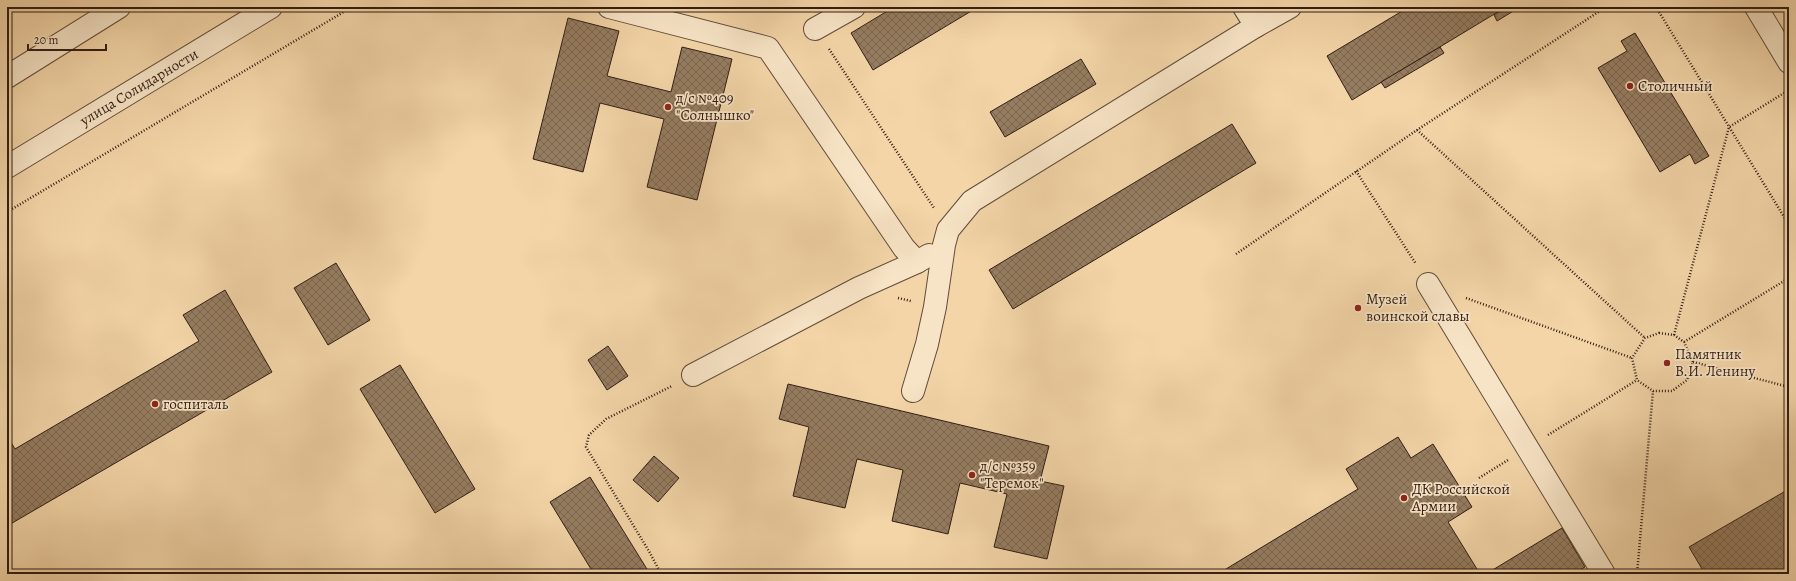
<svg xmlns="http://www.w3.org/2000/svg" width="1796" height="581" viewBox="0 0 1796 581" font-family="Alegreya,serif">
  <defs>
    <pattern id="building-cross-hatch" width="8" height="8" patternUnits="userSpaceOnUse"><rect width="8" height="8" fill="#967d61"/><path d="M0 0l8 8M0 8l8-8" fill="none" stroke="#7b664f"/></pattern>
  </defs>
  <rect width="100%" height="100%" fill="#f3d5a8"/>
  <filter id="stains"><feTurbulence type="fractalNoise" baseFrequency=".005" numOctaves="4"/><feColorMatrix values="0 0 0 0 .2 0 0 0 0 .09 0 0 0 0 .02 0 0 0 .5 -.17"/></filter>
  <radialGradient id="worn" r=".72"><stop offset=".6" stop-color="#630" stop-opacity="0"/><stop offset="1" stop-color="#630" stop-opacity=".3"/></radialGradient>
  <!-- building -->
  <g fill="url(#building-cross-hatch)" stroke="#311d14">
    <polygon points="894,7 978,7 873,70 851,33"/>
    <polygon points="1409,7 1506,7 1352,100 1327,56"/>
    <polygon points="1506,7 1520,7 1497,21 1494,15"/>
    <polygon points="568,18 619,31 607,76 671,92 682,47 732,59 697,200 647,187 664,119 600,103 583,172 533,159"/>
    <polygon points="1635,33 1709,156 1695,164 1690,154 1660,172 1598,68 1627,51 1621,41"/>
    <polygon points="1440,47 1444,53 1385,88 1381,82"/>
    <polygon points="1081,59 1096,84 1005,137 990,112"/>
    <polygon points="1232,124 1256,163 1013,309 989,270"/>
    <polygon points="336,263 370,320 328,345 294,288"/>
    <polygon points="225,290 272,372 7,526 7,436 15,449 199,341 183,315"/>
    <polygon points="608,346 628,376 607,390 588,360"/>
    <polygon points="400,365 475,489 435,513 360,389"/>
    <polygon points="788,384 1049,446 1040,481 1064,486 1047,559 994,547 1007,494 960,483 948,534 892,521 903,470 857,459 845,508 793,496 809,427 779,419"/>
    <polygon points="1398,437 1411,458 1433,444 1472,507 1448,522 1480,574 1229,574 1226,569 1358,489 1346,469"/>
    <polygon points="654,456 679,478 658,502 633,480"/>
    <polygon points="590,477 650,574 594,574 550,502"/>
    <polygon points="1789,489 1789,574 1705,574 1689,547"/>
    <polygon points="1562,528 1585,567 1573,574 1486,574"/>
  </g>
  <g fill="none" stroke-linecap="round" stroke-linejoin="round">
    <!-- minor casing -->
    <g stroke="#624b39" stroke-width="24">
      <g id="minor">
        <polyline points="609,7 768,48 904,248 917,262"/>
        <polyline points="1244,7 1256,26"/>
        <polyline points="1756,7 1789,62"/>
        <polyline points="815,29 854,7"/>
        <polyline points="7,77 119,7"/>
        <polyline points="7,167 271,7"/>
        <polyline points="1428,284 1604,574"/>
        <polyline points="693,375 859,288 917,262 929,255"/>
        <polyline points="913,391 927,344 935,307 944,245 948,230 972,201 1256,26 1290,7"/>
      </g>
    </g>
    <!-- path -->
    <g stroke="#311d14" stroke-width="2.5" stroke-dasharray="1 2" stroke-linecap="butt">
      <polyline points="1656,7 1789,225"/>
      <polyline points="829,49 934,208"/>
      <polyline points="1417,130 1645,338"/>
      <polyline points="1356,171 1416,264"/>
      <polyline points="7,212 352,7"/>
      <polyline points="1236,254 1417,130 1606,7"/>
      <polyline points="898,298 911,301"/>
      <polyline points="1466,298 1632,358"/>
      <polygon points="1659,333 1674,335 1684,342 1693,362 1687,380 1672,391 1653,391 1637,380 1632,358 1645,338"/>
      <polyline points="1674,335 1729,127 1789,90"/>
      <polyline points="1684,342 1789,278"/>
      <polyline points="1693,362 1789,387"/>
      <polyline points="1548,435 1637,380"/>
      <polyline points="1479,478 1508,460"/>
      <polyline points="661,574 650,553 586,447 589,435 606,419 672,386"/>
      <polyline points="1637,574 1653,391"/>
    </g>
    <!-- minor -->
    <use href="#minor" stroke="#f7e4c6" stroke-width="22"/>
  </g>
  <!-- markers -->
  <g fill="#8f2418" stroke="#f7e4c6" stroke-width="1.5">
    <circle cx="1630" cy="86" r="4"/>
    <circle cx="668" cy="107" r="4"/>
    <circle cx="1358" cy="308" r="4"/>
    <circle cx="1667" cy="363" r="4"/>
    <circle cx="155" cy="404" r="4"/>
    <circle cx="972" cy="475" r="4"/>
    <circle cx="1404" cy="498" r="4"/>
  </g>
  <g text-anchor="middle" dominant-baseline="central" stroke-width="3.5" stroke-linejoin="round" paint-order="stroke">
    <!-- poi labels -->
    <g font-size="15" fill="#311d14" stroke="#f7e4c6" text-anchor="start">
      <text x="1638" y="86">Столичный</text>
      <text x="676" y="98">д/с №409<tspan x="676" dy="17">"Солнышко"</tspan></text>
      <text x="1366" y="299">Музей<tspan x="1366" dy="17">воинской славы</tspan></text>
      <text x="1675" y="354">Памятник<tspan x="1675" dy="17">В.И. Ленину</tspan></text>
      <text x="163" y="404">госпиталь</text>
      <text x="980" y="466">д/с №359<tspan x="980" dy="17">"Теремок"</tspan></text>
      <text x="1412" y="489">ДК Российской<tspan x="1412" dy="17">Армии</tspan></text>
    </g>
    <!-- street labels -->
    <g font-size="15" fill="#311d14" stroke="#f7e4c6">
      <text transform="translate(139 87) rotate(-31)">улица Солидарности</text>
    </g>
  </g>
  <!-- margin -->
  <rect width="1796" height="581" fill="none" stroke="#f3d5a8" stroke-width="24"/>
  <rect x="8" y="8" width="1780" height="565" fill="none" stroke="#311d14" stroke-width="2"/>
  <rect x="12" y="12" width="1772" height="557" fill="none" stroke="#311d14"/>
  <!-- scale -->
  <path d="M28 44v6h78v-6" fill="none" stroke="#311d14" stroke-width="2"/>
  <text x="34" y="44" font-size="12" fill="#311d14" stroke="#f7e4c6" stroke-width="3" paint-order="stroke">20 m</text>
  <rect width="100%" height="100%" filter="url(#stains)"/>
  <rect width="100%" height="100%" fill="url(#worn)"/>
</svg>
